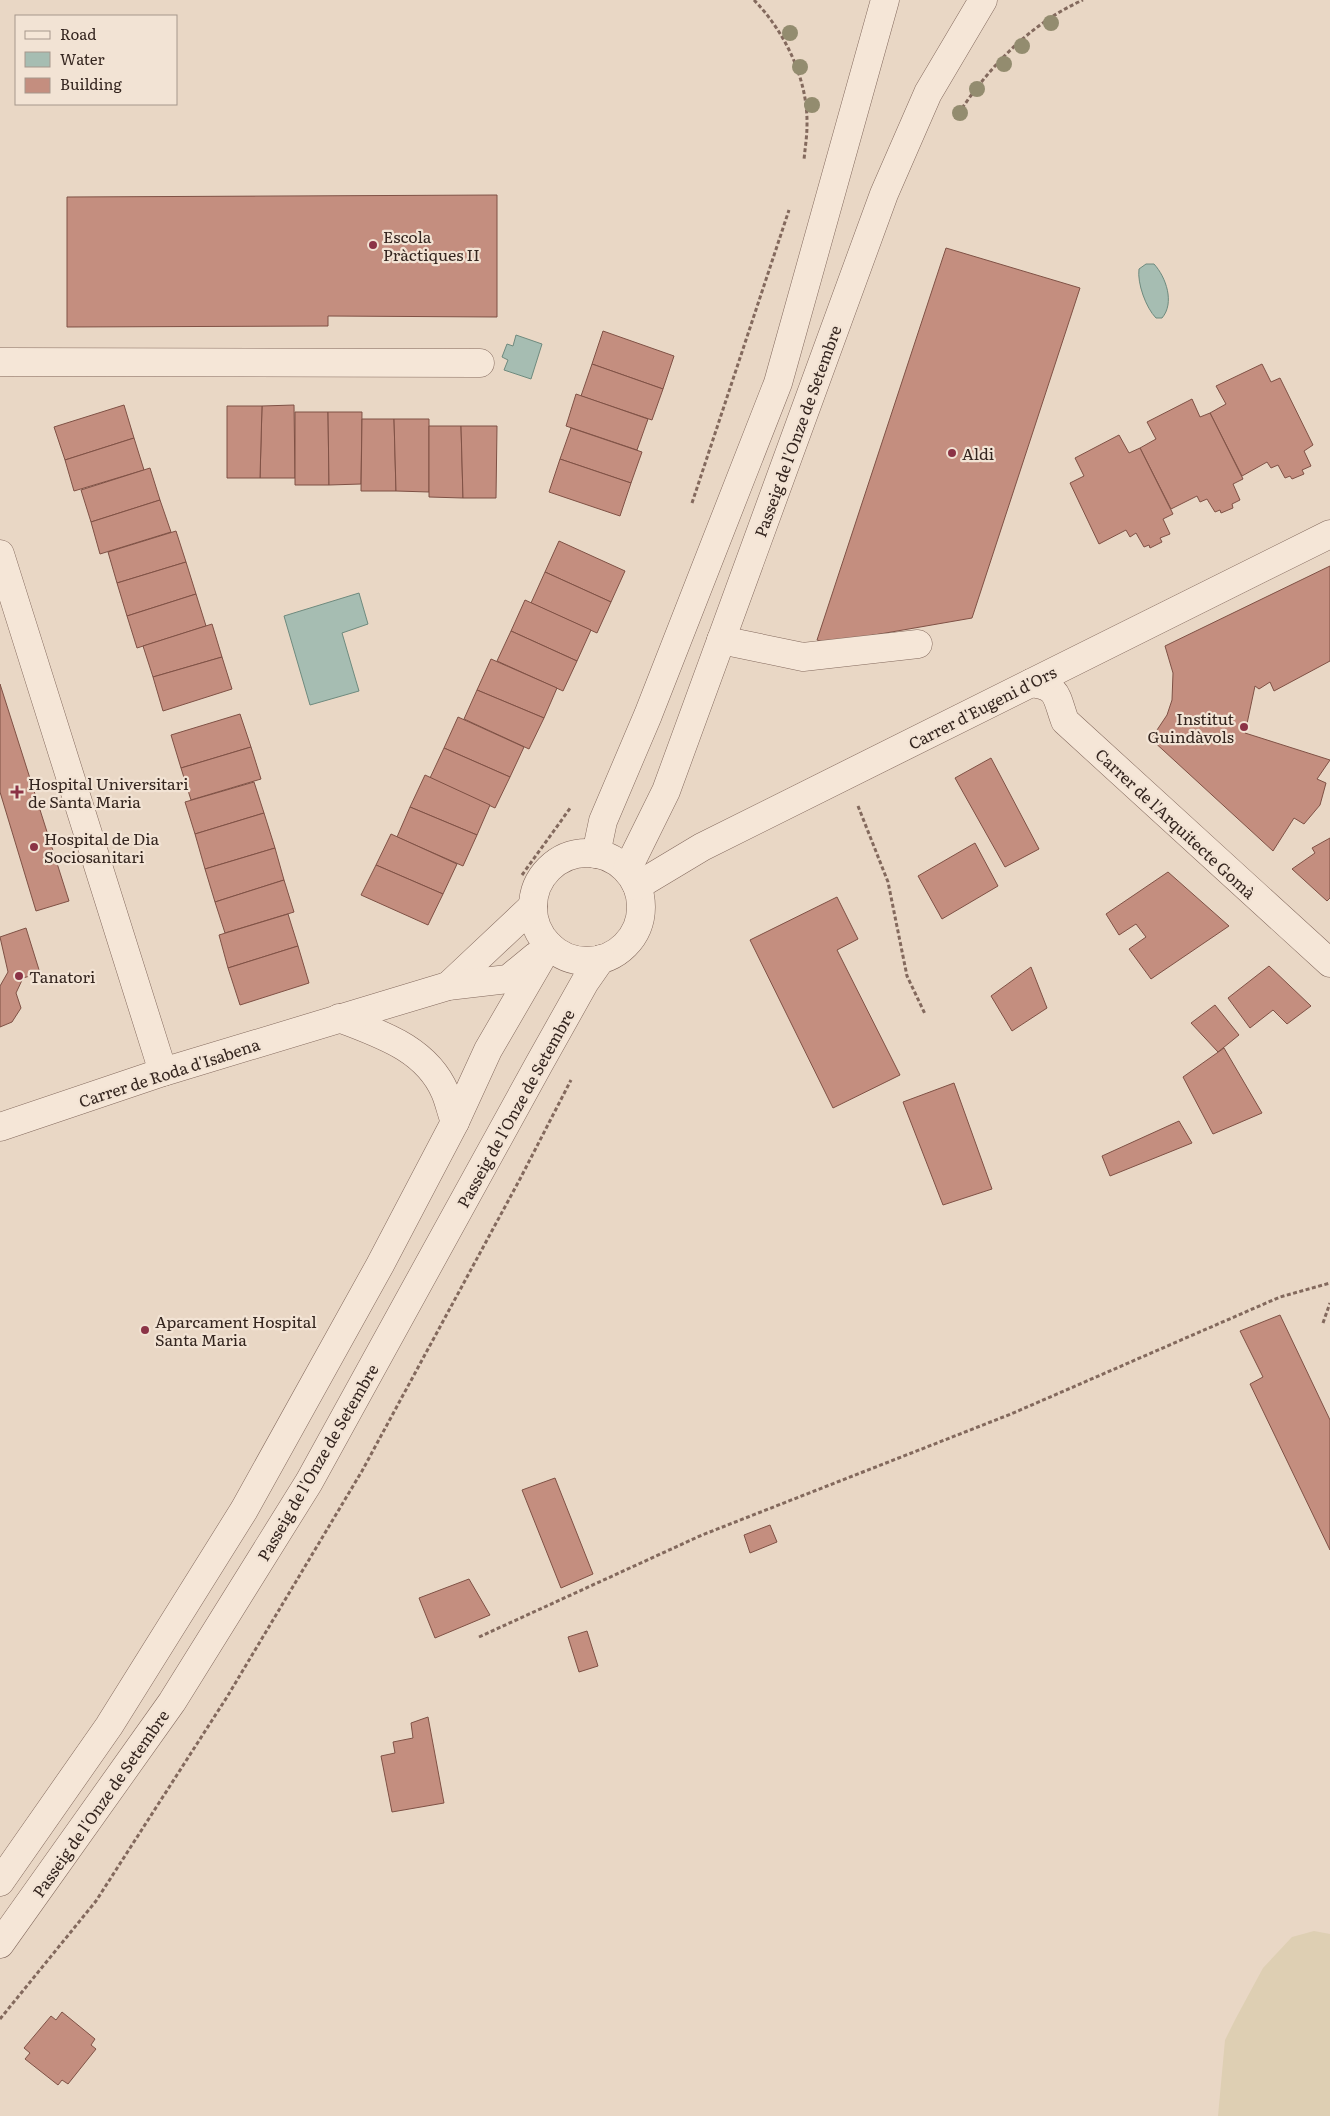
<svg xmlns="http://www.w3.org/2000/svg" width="1330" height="2116" viewBox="0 0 1330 2116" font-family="Literata,serif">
  <rect width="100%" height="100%" fill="#e9d7c5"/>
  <!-- farmland -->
  <polygon fill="#decfb3" points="1314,1931 1330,1934 1330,2116 1218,2116 1225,2040 1236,2018 1263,1968 1292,1937"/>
  <!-- water -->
  <g fill="#a6bdb2" stroke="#6e8a7e">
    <path d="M1146,264H1154C1166,277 1175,303 1162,318H1156C1146,308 1137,283 1139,269Z"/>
    <polygon points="516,335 542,344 531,379 504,370 508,360 502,357 507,344 513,346"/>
    <polygon points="359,593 368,624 342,633 359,691 310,705 284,616"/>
  </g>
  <!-- building -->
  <g fill="#c48e7f" stroke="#7f5145">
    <polygon points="497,195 497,317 328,316 328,326 67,327 67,197"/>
    <polygon points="946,248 1080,288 972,618 828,643 817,640"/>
    <polygon points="603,331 674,356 663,389 592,364"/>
    <polygon points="592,364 663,389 652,420 581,396"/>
    <polygon points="1262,364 1271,382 1280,378 1313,445 1304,451 1311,466 1302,470 1304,474 1292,479 1290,476 1285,478 1278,465 1271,468 1267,462 1242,476 1210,413 1226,404 1216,386"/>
    <polygon points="576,394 648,419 637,450 566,426"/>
    <polygon points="1192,399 1200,417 1210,413 1243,479 1233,484 1240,500 1232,504 1233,508 1221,513 1220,510 1215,512 1207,499 1200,502 1197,496 1171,509 1140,448 1156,439 1147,422"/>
    <polygon points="124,405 134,438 65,460 54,427"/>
    <polygon points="294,405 295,478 260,478 262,406"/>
    <polygon points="227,406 262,406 260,478 227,478"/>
    <polygon points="295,412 328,412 329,485 295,485"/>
    <polygon points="328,412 362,412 361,484 329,485"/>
    <polygon points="362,419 394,419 396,491 361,491"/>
    <polygon points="394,419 429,419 429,492 396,491"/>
    <polygon points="429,426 461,426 463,498 429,497"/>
    <polygon points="461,426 497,426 496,498 463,498"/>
    <polygon points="571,428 642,452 631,483 560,459"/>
    <polygon points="1119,435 1129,453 1140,448 1173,514 1163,519 1170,534 1160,538 1162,542 1150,548 1149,545 1144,547 1136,533 1130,537 1126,530 1099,544 1070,483 1084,476 1075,458"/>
    <polygon points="134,438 144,470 74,491 65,460"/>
    <polygon points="560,459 631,483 620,516 549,492"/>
    <polygon points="150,468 160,500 91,522 81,490"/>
    <polygon points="160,500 171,532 100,554 91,522"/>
    <polygon points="176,531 186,562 117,583 108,552"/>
    <polygon points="559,541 625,571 611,602 545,572"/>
    <polygon points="186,562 196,594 127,616 117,583"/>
    <polygon points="1330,566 1330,661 1274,691 1270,682 1259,689 1255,686 1245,733 1330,760 1317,779 1326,783 1320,805 1304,824 1294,818 1273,851 1151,739 1167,715 1172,700 1173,673 1165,646"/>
    <polygon points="545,572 611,602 597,633 531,603"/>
    <polygon points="196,594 206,626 137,648 127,616"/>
    <polygon points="525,600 591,630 577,661 511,631"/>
    <polygon points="212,624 222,657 153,677 143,646"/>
    <polygon points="511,631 577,661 563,691 497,661"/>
    <polygon points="222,657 232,689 163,711 153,677"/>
    <polygon points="491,659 557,688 544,718 477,690"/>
    <polygon points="0,684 69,901 36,911 0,792"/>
    <polygon points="477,690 544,718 529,749 464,719"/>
    <polygon points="240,714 251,747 181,768 171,735"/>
    <polygon points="458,717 524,747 510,777 444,748"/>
    <polygon points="251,747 261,779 191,800 181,768"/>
    <polygon points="444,748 510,777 495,808 430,778"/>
    <polygon points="991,758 1039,849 1005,867 955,778"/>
    <polygon points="425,775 490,805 477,835 410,807"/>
    <polygon points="254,782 264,813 195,834 185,802"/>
    <polygon points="410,807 477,835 463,866 397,837"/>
    <polygon points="264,813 275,848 205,869 195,834"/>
    <polygon points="391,834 457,864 443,894 376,865"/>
    <polygon points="1330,838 1330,898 1327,901 1292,869 1315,853 1312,848"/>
    <polygon points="975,843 998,886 942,919 918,876"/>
    <polygon points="275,848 284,880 215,902 205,869"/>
    <polygon points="376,865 443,894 428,925 361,895"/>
    <polygon points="1168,872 1229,926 1151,979 1129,949 1146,937 1136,924 1119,935 1106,914"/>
    <polygon points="284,880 294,912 225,933 215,902"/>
    <polygon points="837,897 858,939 837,950 900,1075 833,1108 750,940"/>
    <polygon points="288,914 298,946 228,968 219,935"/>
    <polygon points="26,928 40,973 23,978 16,993 21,1008 12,1022 0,1027 0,986 8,972 0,937"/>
    <polygon points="298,946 309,983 240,1005 228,968"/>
    <polygon points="1269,966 1311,1006 1287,1024 1273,1010 1250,1028 1228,998"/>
    <polygon points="1031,967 1047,1008 1012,1031 991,996"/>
    <polygon points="1215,1005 1239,1035 1218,1052 1191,1023"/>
    <polygon points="1224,1048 1262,1113 1213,1134 1183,1077"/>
    <polygon points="954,1083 992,1189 943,1205 903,1102"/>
    <polygon points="1179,1121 1192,1143 1110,1176 1102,1156"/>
    <polygon points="1280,1315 1330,1420 1330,1550 1250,1384 1263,1377 1240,1331"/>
    <polygon points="555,1478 593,1574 561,1588 522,1490"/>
    <polygon points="770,1525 777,1542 750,1553 744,1535"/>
    <polygon points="469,1579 490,1615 435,1638 419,1598"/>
    <polygon points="587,1631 598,1666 579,1672 568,1637"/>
    <polygon points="428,1717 444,1803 392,1812 381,1756 395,1753 393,1742 413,1738 411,1723"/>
    <polygon points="62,2012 95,2039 91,2045 96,2049 68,2084 62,2080 58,2085 25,2059 30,2053 24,2048 51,2016 56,2020"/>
  </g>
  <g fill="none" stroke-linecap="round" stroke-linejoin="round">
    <!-- minor casing -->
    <g stroke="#83695d" stroke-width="29">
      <g id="minor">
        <polyline points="0,362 480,363"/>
        <polyline points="0,554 163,1072"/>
        <polyline points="721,640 803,657 918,644"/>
        <path d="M1031,683C1059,686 1056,697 1065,721L1330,963"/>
        <circle cx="587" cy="907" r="54"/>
        <polyline points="596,854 603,821 648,715 778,383 885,0"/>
        <polyline points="627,870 666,791 884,194 928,93 983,0"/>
        <polyline points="637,886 702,847 1330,534"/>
        <polyline points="448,986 533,906"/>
        <path d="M339,1018C380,1034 426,1048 445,1092C449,1101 451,1112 455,1122"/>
        <polyline points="0,1127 163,1072 448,986 508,979 536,956"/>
        <polyline points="0,1882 109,1726 244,1510 380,1265 455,1122 488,1050 549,945"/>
        <polyline points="0,1944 172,1702 309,1482 539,1064 585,982 601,959"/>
      </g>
    </g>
    <!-- path -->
    <g stroke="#83695d" stroke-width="3" stroke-dasharray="4 2.5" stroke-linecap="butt">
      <path d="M754,0C785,32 808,79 807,125C807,137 805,148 804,160"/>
      <path d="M955,119C986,70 1029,24 1083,0"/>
      <polyline points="692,503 789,210"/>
      <polyline points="858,806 888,882 907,976 925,1014"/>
      <polyline points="522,875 571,807"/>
      <polyline points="634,951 648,918"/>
      <polyline points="1323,1323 1330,1303"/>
      <polyline points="479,1637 702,1535 1011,1414 1280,1297 1330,1283"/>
      <polyline points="0,2019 96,1901 227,1697 362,1471 520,1179 571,1080"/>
    </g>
    <!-- minor -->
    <use href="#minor" stroke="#f5e6d7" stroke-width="28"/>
  </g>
  <!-- trees -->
  <g fill="#938c6f">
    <circle cx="1051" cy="23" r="8"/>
    <circle cx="790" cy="33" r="8"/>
    <circle cx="1022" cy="46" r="8"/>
    <circle cx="1004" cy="64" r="8"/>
    <circle cx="800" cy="67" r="8"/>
    <circle cx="977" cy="89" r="8"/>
    <circle cx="812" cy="105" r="8"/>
    <circle cx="960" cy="113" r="8"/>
  </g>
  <!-- markers -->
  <g fill="#8b3346" stroke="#f2e3d4" stroke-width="2">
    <circle cx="373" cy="245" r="5"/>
    <circle cx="952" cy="453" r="5"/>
    <circle cx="1244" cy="727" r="5"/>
    <path d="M14.5 784.5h5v5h5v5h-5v5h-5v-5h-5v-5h5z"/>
    <circle cx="34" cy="847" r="5"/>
    <circle cx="19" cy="976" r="5"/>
    <circle cx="145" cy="1330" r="5"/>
  </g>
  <g text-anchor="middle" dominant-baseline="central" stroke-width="4.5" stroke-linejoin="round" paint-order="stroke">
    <!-- poi labels -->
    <g font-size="16" fill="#34251f" stroke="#f2e3d4" text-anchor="start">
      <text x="383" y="236">Escola<tspan x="383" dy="18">Pràctiques II</tspan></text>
      <text x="962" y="453">Aldi</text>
      <text x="1234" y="718" text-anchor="end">Institut<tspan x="1234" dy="18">Guindàvols</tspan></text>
      <text x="28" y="783">Hospital Universitari<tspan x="28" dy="18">de Santa Maria</tspan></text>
      <text x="44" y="838">Hospital de Dia<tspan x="44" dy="18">Sociosanitari</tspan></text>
      <text x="29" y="976">Tanatori</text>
      <text x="155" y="1321">Aparcament Hospital<tspan x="155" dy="18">Santa Maria</tspan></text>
    </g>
    <!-- street labels -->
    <g font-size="16" fill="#34251f" stroke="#f2e3d4">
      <text transform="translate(797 431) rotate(-70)">Passeig de l'Onze de Setembre</text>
      <text transform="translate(982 707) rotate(-27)">Carrer d'Eugeni d'Ors</text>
      <text transform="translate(1176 823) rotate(43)">Carrer de l'Arquitecte Gomà</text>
      <text transform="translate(169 1072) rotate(-18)">Carrer de Roda d'Isabena</text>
      <text transform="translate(515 1108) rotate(-61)">Passeig de l'Onze de Setembre</text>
      <text transform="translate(317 1462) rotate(-60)">Passeig de l'Onze de Setembre</text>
      <text transform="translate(100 1803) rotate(-55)">Passeig de l'Onze de Setembre</text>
    </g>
  </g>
  <!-- legend -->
  <rect x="15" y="15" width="162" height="90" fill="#f2e3d4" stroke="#a6978c"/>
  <rect x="25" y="31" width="25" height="8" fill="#f5e6d7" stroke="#a6978c"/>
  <text x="60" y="40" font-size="15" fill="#34251f">Road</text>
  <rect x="25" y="52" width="25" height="15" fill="#a6bdb2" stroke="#a6978c"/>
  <text x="60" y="65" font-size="15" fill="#34251f">Water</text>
  <rect x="25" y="78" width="25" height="15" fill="#c48e7f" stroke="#a6978c"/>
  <text x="60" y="90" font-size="15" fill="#34251f">Building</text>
</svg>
